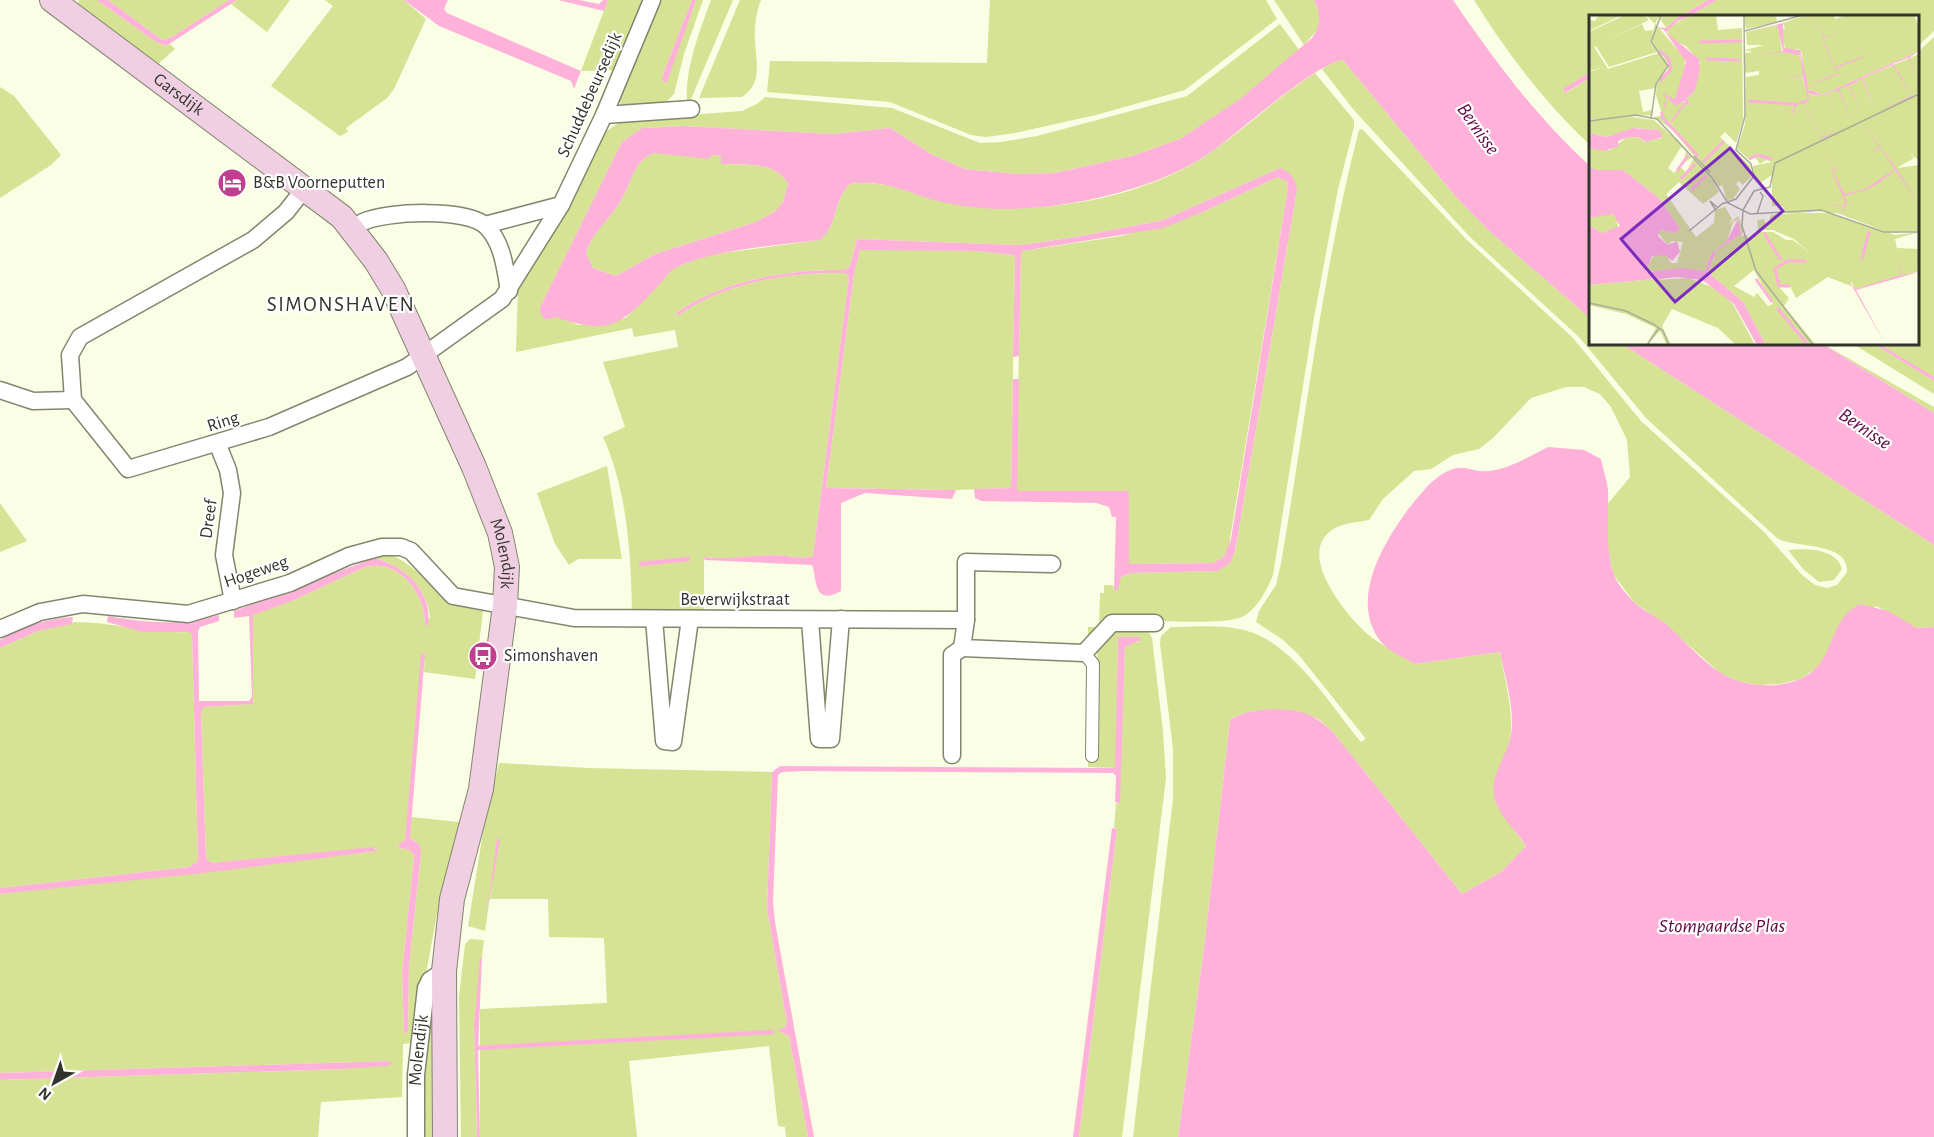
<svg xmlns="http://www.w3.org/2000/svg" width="1934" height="1137" viewBox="0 0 1934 1137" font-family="'Alegreya Sans',sans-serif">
  <rect width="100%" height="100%" fill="#f9fee5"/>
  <!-- green -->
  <g fill="#d6e294">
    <polygon points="79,0 97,0 156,42 166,46 170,44 175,49 157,65 77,7"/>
    <polygon points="108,0 229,0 172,37 162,40"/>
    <polygon points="237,0 290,0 267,32 231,4"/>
    <polygon points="325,0 404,0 426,19 394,89 387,98 346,128 348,132 340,136 271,86 333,6"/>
    <polygon points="608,0 649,0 618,70 581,71"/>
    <polygon points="656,0 692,0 662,77 666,82 696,0 703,0 684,54 674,94 664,104 621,104 618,101"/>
    <path d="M711,0H733L691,99L687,100C685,68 700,30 711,0Z"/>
    <path d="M740,0H761C756,12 754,28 755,42C756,63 763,83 742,97L699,98Z"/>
    <polygon points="990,0 1266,0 1277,19 1185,90 1096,115 1015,133 986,137 971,135 890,102 767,92 770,61 987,63"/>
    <polygon points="1274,0 1314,0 1320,15 1320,27 1304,45"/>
    <path d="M1474,0H1708L1681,16H1590V72L1563,90L1566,93L1590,78V145C1544,102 1507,53 1474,0Z"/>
    <polygon points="1717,0 1934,0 1934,31 1918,46 1918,16 1690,16"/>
    <path d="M1280,24L1299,50L1240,100L1180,139L1132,156L1055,173L1017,174L965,169L931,154L890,128L833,134L683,126L642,128L622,142L540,307L578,325L626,318L674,268L708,255L820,240C838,226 833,200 850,184C895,178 933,204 978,207C1054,213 1146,197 1210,153C1246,128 1278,97 1315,73L1354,120V127L1338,189L1313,323L1273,575C1267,590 1258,607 1244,616C1226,627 1137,619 1111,619L1088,642V627H1099L1100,593H1104V585H1113L1114,590L1121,577L1132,573L1218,571L1235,553L1297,190L1280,168L1163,220L1076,237L1021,245L857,239L850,266L845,270C788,269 724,280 676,313L678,316C725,282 789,272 845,273L849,277L813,556C800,560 788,555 775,555C751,556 728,560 704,557V611H632C631,554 627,489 603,437L625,427L603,362L678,347L675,330L634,337L632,328L516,352L518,288L598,137L623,120L742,111L757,104L765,97L892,108L980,143L1001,142L1037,136L1187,96Z"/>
    <polygon points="1934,37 1934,378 1879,344 1918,344 1918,52"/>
    <path d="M1343,60L1456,197L1490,232L1590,318V344H1622L1934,545V627L1917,628L1876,606L1831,645L1826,658L1817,668L1800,679L1780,684L1757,685L1737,681L1720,673L1666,625L1634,602L1613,574L1608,549L1606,506L1630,477L1627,440L1611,407L1600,394L1584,387H1566L1531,398L1493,438L1479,449L1453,455L1431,469L1414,471L1383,499L1369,520C1359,522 1346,523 1337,527C1294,548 1340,607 1361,628C1375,643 1398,653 1415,664L1500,652C1504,677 1512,703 1511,729C1511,744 1504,756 1499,769C1486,800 1509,822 1526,846L1501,872L1462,894L1333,732C1328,728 1323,722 1318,719C1298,708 1249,706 1230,720L1205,940L1178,1137H1133L1173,799V749L1160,643L1161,636L1171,627C1194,627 1221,624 1244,630C1293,642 1330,705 1361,742L1366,739L1298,654L1282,639L1256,622L1259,611L1276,585L1281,563C1306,419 1322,272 1359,130L1362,129L1467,240L1573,338L1641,421L1764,532L1802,575L1815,585L1827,588L1837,585L1847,572C1849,541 1795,549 1777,538L1646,418L1580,338L1469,236L1353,109L1322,69L1334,61Z"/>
    <polygon points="0,87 14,96 61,155 51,165 0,198"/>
    <path d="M654,153L713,155L721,156L722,164C748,166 771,160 788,183L783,202L774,212L756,222L655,254L616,276L593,268L586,253C593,231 609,221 620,202C632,184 632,162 654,153Z"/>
    <polygon points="1278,177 1287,182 1288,187 1228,551 1224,557 1213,563 1129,564 1128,492 1016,491 1021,254 1023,251 1121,236 1203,212"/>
    <polygon points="860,249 976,251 1015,255 1011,488 956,490 826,488 854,275"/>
    <polygon points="1823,344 1934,407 1934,413 1926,408"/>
    <polygon points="1853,344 1874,344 1934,381 1934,394"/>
    <polygon points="607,466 622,559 578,559 569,565 555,544 537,493"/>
    <polygon points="0,503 27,541 0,552"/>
    <path d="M1788,550C1806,548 1836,548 1842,569L1834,580L1819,582L1803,569Z"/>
    <path d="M382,552C424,563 435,606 483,610L475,679L424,672L425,655L405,840L398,845L399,848L410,850L414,856L402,973L404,1034L408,1031L409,965L421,854L415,841L410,838L411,817L459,822L457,840L441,892L414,1039L411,1043L403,1044L402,1097L321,1102L318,1137H0V1080L344,1069L393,1063L390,1061L0,1073V894L371,852L377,848L211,863L206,857L201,712L203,707L253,704L252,615L292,601L363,568C397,556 426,593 425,625L430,617C427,587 402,565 374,558V553Z"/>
    <path d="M74,622C113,622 149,634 189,632L192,635L198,861L189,867L0,888V648L38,631Z"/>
    <polygon points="1115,626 1148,630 1152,638 1163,731 1166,778 1122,1137 1079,1137 1117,829 1114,828 1116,803 1119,804 1125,647 1129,643 1139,642 1139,637 1118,638 1116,768 1088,767 1088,759 1096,759 1097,646"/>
    <polygon points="499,763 588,768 772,772 767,909 787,1023 784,1028 778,1030 789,1036 808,1137 786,1137 785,1127 778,1126 769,1046 629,1061 637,1137 480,1137 480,1009 607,1003 604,938 549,937 548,899 490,899 498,839 485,931 468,926 484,826"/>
    <polygon points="470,939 484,940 474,1024 477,1137 461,1137 459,997 465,944"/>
    <polygon points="433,986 437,1137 420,1137 421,1080"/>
  </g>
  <!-- water -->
  <g fill="#feb2da" fill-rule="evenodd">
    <polygon points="97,0 108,0 162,40 172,37 229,0 237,0 166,46 156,42"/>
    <polygon points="404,0 448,0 444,9 447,13 581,71 574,89 571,81 439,26"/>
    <polygon points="558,0 579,0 599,4 603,0 608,0 604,11"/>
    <polygon points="692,0 696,0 667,82 663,82 662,77"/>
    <path d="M1314,0H1453C1494,60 1537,118 1590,166V318L1490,232L1456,197L1343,60C1317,62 1237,134 1210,153C1186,169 1159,181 1131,189C1072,207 999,217 938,201C905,192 886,179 850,184C833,200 838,226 820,240C773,246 721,248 677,267C670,270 664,280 658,286C622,325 609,336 556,317L546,320L540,313V307L622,142L642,128L683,126L833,134L890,128L931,154L965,169L1017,174L1055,173L1132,156L1180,139L1240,99L1312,38C1322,24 1321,15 1314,0ZM654,153L708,159L713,155L721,156V164C748,166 771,160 788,183L783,202L774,212L756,222L655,254L616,276L593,268L586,253C593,231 609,221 620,202C632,184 632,162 654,153Z"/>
    <polygon points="1708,0 1717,0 1690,16 1681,16"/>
    <polygon points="1590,72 1590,78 1565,93 1563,89"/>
    <path d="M1280,168C1290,172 1296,178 1297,190L1235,552L1230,563L1218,571L1132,573L1121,577L1118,590H1114L1116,517H1112L1109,507L1096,503L981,501L975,498L974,489L1011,488L1013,379H1019L1017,491H1129V564L1213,563L1224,557L1231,539L1288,187L1287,182L1278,177L1203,212L1163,228L1023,251L1021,254L1019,356L1013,357L1015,255L976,251L860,250L854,275L826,488L956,490L952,499L865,493L841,503V591C813,607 817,578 812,565L705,560L703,557C727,560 750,556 775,555C788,555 800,560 813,556L849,277L845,273C788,272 725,282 678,316L676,313C724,280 788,269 845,270L850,266L857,239L1021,245L1076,237L1163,220Z"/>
    <polygon points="1622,344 1823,344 1934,413 1934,545"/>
    <polygon points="1874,344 1879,344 1934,377 1934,381"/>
    <path d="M1548,447L1584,450L1601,459C1603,469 1607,480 1608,490C1609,517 1605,545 1613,572C1615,581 1626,594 1633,601C1642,610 1656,616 1667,625C1688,643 1710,672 1738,681C1757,687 1782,687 1800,679C1838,662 1825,622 1860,604L1888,611L1917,628L1934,627V1137H1178L1205,940L1230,720C1248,707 1285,707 1305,713C1316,717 1324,724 1333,732L1462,894L1501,872L1526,846C1516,830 1498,815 1494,796C1490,775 1508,755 1511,734C1515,708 1505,678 1500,652L1415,664C1405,658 1388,651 1381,642C1348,600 1384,542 1409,508C1420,495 1432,478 1448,471C1460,465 1468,469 1479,471C1503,473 1528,457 1548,447Z"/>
    <path d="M374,558C405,566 433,591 428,626L425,625C426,593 397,556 363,568L292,601L253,615V704L204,707L201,712L206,857L211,863L373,847L378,851L204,873L0,894V888L189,867L198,861L192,635L189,632H142L107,622L108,616C146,623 181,626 219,615V621L200,627L198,632L199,701H249L252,696L249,616L234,618V611Z"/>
    <path d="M73,617L72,624L38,631L0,648V640C21,627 49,618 73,617Z"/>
    <polygon points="1118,637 1139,637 1141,640 1125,647 1120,804 1115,802 1116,776 1113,773 803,771 782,772 778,775 773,902 775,922 814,1137 808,1137 789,1036 777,1030 784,1028 787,1023 767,909 772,772 780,766 1115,768"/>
    <polygon points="425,653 410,838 420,845 421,854 409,965 408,1031 404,1034 402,973 414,856 410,850 399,848 398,845 405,840 421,654"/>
    <polygon points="1112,828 1117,829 1079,1137 1073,1137"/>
    <polygon points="498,838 500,840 487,912 497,839"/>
    <polygon points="482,957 478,1052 480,1137 477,1137 474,1024 480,959"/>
    <polygon points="390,1061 393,1063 387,1066 344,1069 0,1080 0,1073"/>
  </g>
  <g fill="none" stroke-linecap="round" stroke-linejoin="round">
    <!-- stream -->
    <g stroke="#feb2da" stroke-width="4.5">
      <polyline points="641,564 688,559"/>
      <polyline points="478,1048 772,1032"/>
    </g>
    <!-- pedestrian casing -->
    <g stroke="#82866f" stroke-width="14">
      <polyline id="pedestrian" points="1084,653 1093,664 1092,756"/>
    </g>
    <!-- minor casing -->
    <g stroke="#82866f" stroke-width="19">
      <g id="minor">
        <polyline points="604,115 691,109"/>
        <polyline points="305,188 286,212 253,240 80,337 70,355 73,400 128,469 269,427 407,367 502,299 561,205 604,115 652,0"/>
        <polyline points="485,225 561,205"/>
        <path d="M352,230C356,227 359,224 363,222C386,211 467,208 486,226C503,243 505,268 509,291"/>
        <polyline points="0,390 33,401 73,400"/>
        <polyline points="218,445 228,470 232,493 224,555 233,601"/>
        <polyline points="654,619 664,741 673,742 690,619"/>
        <polyline points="810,620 819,739 831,739 841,619"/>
        <polyline points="966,620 966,562 1052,564"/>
        <polyline points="0,629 40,612 83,604 188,614 290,583 349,556 382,547 401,547 411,551 453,596 574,618 966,620 962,648 1084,653 1112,623 1155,623"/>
        <polyline points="952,755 952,655 962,648"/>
        <path id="s1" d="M416,1137V1075L426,988L430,980L444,971"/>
      </g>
    </g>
    <!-- secondary casing -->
    <g stroke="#82866f" stroke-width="26">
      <g id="secondary">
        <path id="s2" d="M52,0L342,217L376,261L393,289L474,467L500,533L507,567L505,605L481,789L452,899L444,971L445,1137"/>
      </g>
    </g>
    <!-- pedestrian -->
    <use href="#pedestrian" stroke="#fff" stroke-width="12"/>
    <!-- minor -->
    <use href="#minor" stroke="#fff" stroke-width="16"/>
    <!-- secondary -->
    <use href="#secondary" stroke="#f1cfe3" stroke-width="24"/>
  </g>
  <!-- icons -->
  <defs>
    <g id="hotel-disc" transform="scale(1.5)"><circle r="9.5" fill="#bd3f8d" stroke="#fff"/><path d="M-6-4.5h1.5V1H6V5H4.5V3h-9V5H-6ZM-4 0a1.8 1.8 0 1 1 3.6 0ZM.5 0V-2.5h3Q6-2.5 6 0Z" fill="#fff"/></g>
    <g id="bus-disc" transform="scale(1.5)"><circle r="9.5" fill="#bd3f8d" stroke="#fff"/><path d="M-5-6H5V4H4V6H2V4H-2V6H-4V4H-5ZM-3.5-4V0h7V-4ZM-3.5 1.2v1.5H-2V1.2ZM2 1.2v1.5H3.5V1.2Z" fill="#fff"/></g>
  </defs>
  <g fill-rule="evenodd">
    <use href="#hotel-disc" x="232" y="183"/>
    <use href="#bus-disc" x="483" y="656"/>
  </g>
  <g text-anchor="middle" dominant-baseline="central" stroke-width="4.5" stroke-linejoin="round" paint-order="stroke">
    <!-- street labels -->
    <g font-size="18" fill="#32342b" stroke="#fff">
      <text stroke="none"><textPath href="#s2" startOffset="158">Garsdijk</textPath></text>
      <text transform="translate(590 95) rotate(-66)">Schuddebeursedijk</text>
      <text transform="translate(223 422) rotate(-18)">Ring</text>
      <text transform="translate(209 519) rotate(-82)">Dreef</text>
      <text stroke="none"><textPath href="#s2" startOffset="738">Molendijk</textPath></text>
      <text transform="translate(256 572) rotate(-19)">Hogeweg</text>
      <text x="735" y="600">Beverwijkstraat</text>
      <text stroke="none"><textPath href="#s1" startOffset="87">Molendijk</textPath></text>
    </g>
    <!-- poi labels -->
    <g font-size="18" fill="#32342b" stroke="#fff" text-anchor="start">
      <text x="253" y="183">B&amp;B Voorneputten</text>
      <text x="504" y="656">Simonshaven</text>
    </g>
    <!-- water labels -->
    <g font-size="20" font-style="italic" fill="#610844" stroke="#fff">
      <text transform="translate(1478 129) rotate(55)">Bernisse</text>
      <text transform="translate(1865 429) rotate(34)">Bernisse</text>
      <text x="1722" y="926">Stompaardse Plas</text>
    </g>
    <!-- quarter labels -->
    <g font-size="21" letter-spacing="1.5" fill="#32342b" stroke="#fff">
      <text x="341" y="304">SIMONSHAVEN</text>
    </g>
  </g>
  <!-- overview -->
  <g transform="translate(1589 15)">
    <rect width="330" height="330" fill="#f9fee5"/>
    <path d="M10,0H33L0,16V5L6,6ZM36,0H55L60,5L5,32L19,54L70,38L75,42L78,53L66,73L50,76L54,97L63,95L62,100L0,105V57L15,52L0,56V17ZM57,0H92L77,13L70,2L66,8L96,44L95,62L85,89L98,87L89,97L97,89L101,90L98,83L106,76L111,47L97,31L82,24L77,14L101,0H127L129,15L153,13L154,105L147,128L136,117L131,122L161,151L163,161L154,170L150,166L147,169L151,174L144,184L138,185L133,170L130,172L84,115L65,102L72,101L76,105L86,112L74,102L67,80L68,67L79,55V48L66,34L62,24L66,9ZM155,0H187L188,7L157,14ZM217,0H245L246,4L257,0H325L330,12V36L233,80L223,75L218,76L215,60L213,61L218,78L232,81L273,64L286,95L274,63L330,39V145L321,139L325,143L308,153L330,150V216L301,218L248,198H197L194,191H183V160L171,168L165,160L164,151L183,147L177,145L171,149L166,142L161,145L148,134L156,109L157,62L170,60V56L156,58V38L164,37L156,35L175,30H158L157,17L189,10L193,37L210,38L215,59L213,39L210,34H196L193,16L196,13L194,8ZM53,9L56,16L64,15L61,28L68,37L20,52L7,31ZM35,101L65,105L97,134L103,142L94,149L97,136L92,132L79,153L85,158L91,152L97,157L105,143L124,166L130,177L114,189L90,167L77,179L107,222L125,208L126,195L136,192L143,204L140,209L149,201L151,205L154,217L152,221L158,220L160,224L170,217H184L197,225H204L221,238L205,224L184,215H169L168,205L175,204L178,212L182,200L235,196L306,220L330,217L306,224L308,233L330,234V256L266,274L262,266V271L239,262L207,283L201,271H189L200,283L193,290L200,284L195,291L227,330H177L154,287L119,257L127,236L152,219L149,204L144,207L138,226L122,239L116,256H56L65,240H77L82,248H88L94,227L83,226L79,230L69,218L70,215L86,218L91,214L71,184L34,155H6L0,151V133L21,135L37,123L50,122L56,127L73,123L70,115L46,113L17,122L0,118V106ZM165,255L184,289L179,291L168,278L165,282L145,271ZM20,198L28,201L29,215L13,218L0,210V203ZM77,263L69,265L100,263L128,274L144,289L166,330H147L129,313L83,294L73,311L82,330H78L71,316L57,330L67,313L37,299L0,290V270Z" fill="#d6e294" fill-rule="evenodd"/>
    <path d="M92,0H101V1L89,6L77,17L110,44L111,54L106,76L98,83L101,90L97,89L83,107H81L97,86L86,91L78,81L77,89L75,95L74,96L77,83L73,78L86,84L97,47L75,15L67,12L77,13ZM220,0L237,22L251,17L246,3L251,17L234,24L246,52L272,42L269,34L273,43L247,53L249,59L218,72L219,76L223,75L233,80L330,36L320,43L330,60L319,43L304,49L324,81L293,95L323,80L303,50L274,63L286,95L273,64L261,70L273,101L260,70L250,74L263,107L249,75L239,78L253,112L239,79L232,81L219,78L220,85L215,89L232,123L248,116L240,121L232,124L214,88L208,90L201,104L206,89L219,84L214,62H194L214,61L211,40L193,37L157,43L194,36L188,10L157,17L194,8L195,33L211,35L219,71L248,58L233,24L236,22ZM274,109L307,153L330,188L306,155L290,168L276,175L255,181L258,187L253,198L271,205L252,198L255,191L228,189L255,190L256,187L232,128L243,154L253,150L244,155L255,179L276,174L306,154L291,133L279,138L290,132ZM44,113L70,115L74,122L57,127L50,122L37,123L29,126L30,131L15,136L0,133V118L17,122ZM0,151L7,155H34L71,184L91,214L86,218L70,215L69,221L79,230L88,226L91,237L83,246L76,240L63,241L57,257L93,253L116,256L122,239L138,226L149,204L152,219L127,236L119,257L154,287L177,330H168L145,289L113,265L89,262L0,270V210L13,218L31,211L24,199L0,203ZM309,240L313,260L330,257L267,275L297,330L260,266L266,274L312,260Z" fill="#feb2da"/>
    <path fill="none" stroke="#feb2da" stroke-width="3" d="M110,27L153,26M70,35L79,43L82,54L71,66M117,44L151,45M160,86L206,89M73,97V102L109,141M160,144L169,140L183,144M114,147L135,126M88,156L99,140M92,164L106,149M102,175L117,161M175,218L192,245M273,244L280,216M167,264L183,287M201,271H190L186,254L198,246H217M188,293L219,330"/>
    <path fill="none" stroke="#a9ad9b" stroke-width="1.5" d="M156,16L214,0M62,104L67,69L79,51L62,27L72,0M0,106L46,100L68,104L123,163L139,188L161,199L232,195L295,217H330M105,141L121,157M126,194L121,186L128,192M168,199L174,181L171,177M100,216L133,189L147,184L165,161L162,149L147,135L156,101L155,1M0,288L37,296L64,309L74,316L80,330M58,330L70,313M224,330L167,256L153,211L154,195L165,176L181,172L186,148L330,79"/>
    <path fill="#7b2cbf" fill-opacity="0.15" stroke="#7b2cbf" stroke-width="3" d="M141,133L194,196L86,287L32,224Z"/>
    <rect width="330" height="330" fill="none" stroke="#32342b" stroke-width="3"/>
  </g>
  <!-- north arrow -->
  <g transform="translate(54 1083) rotate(220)" stroke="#ffffff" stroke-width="4.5" paint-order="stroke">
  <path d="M0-4.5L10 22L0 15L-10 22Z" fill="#32342b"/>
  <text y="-9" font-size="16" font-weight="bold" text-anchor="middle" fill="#32342b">N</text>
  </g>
</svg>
